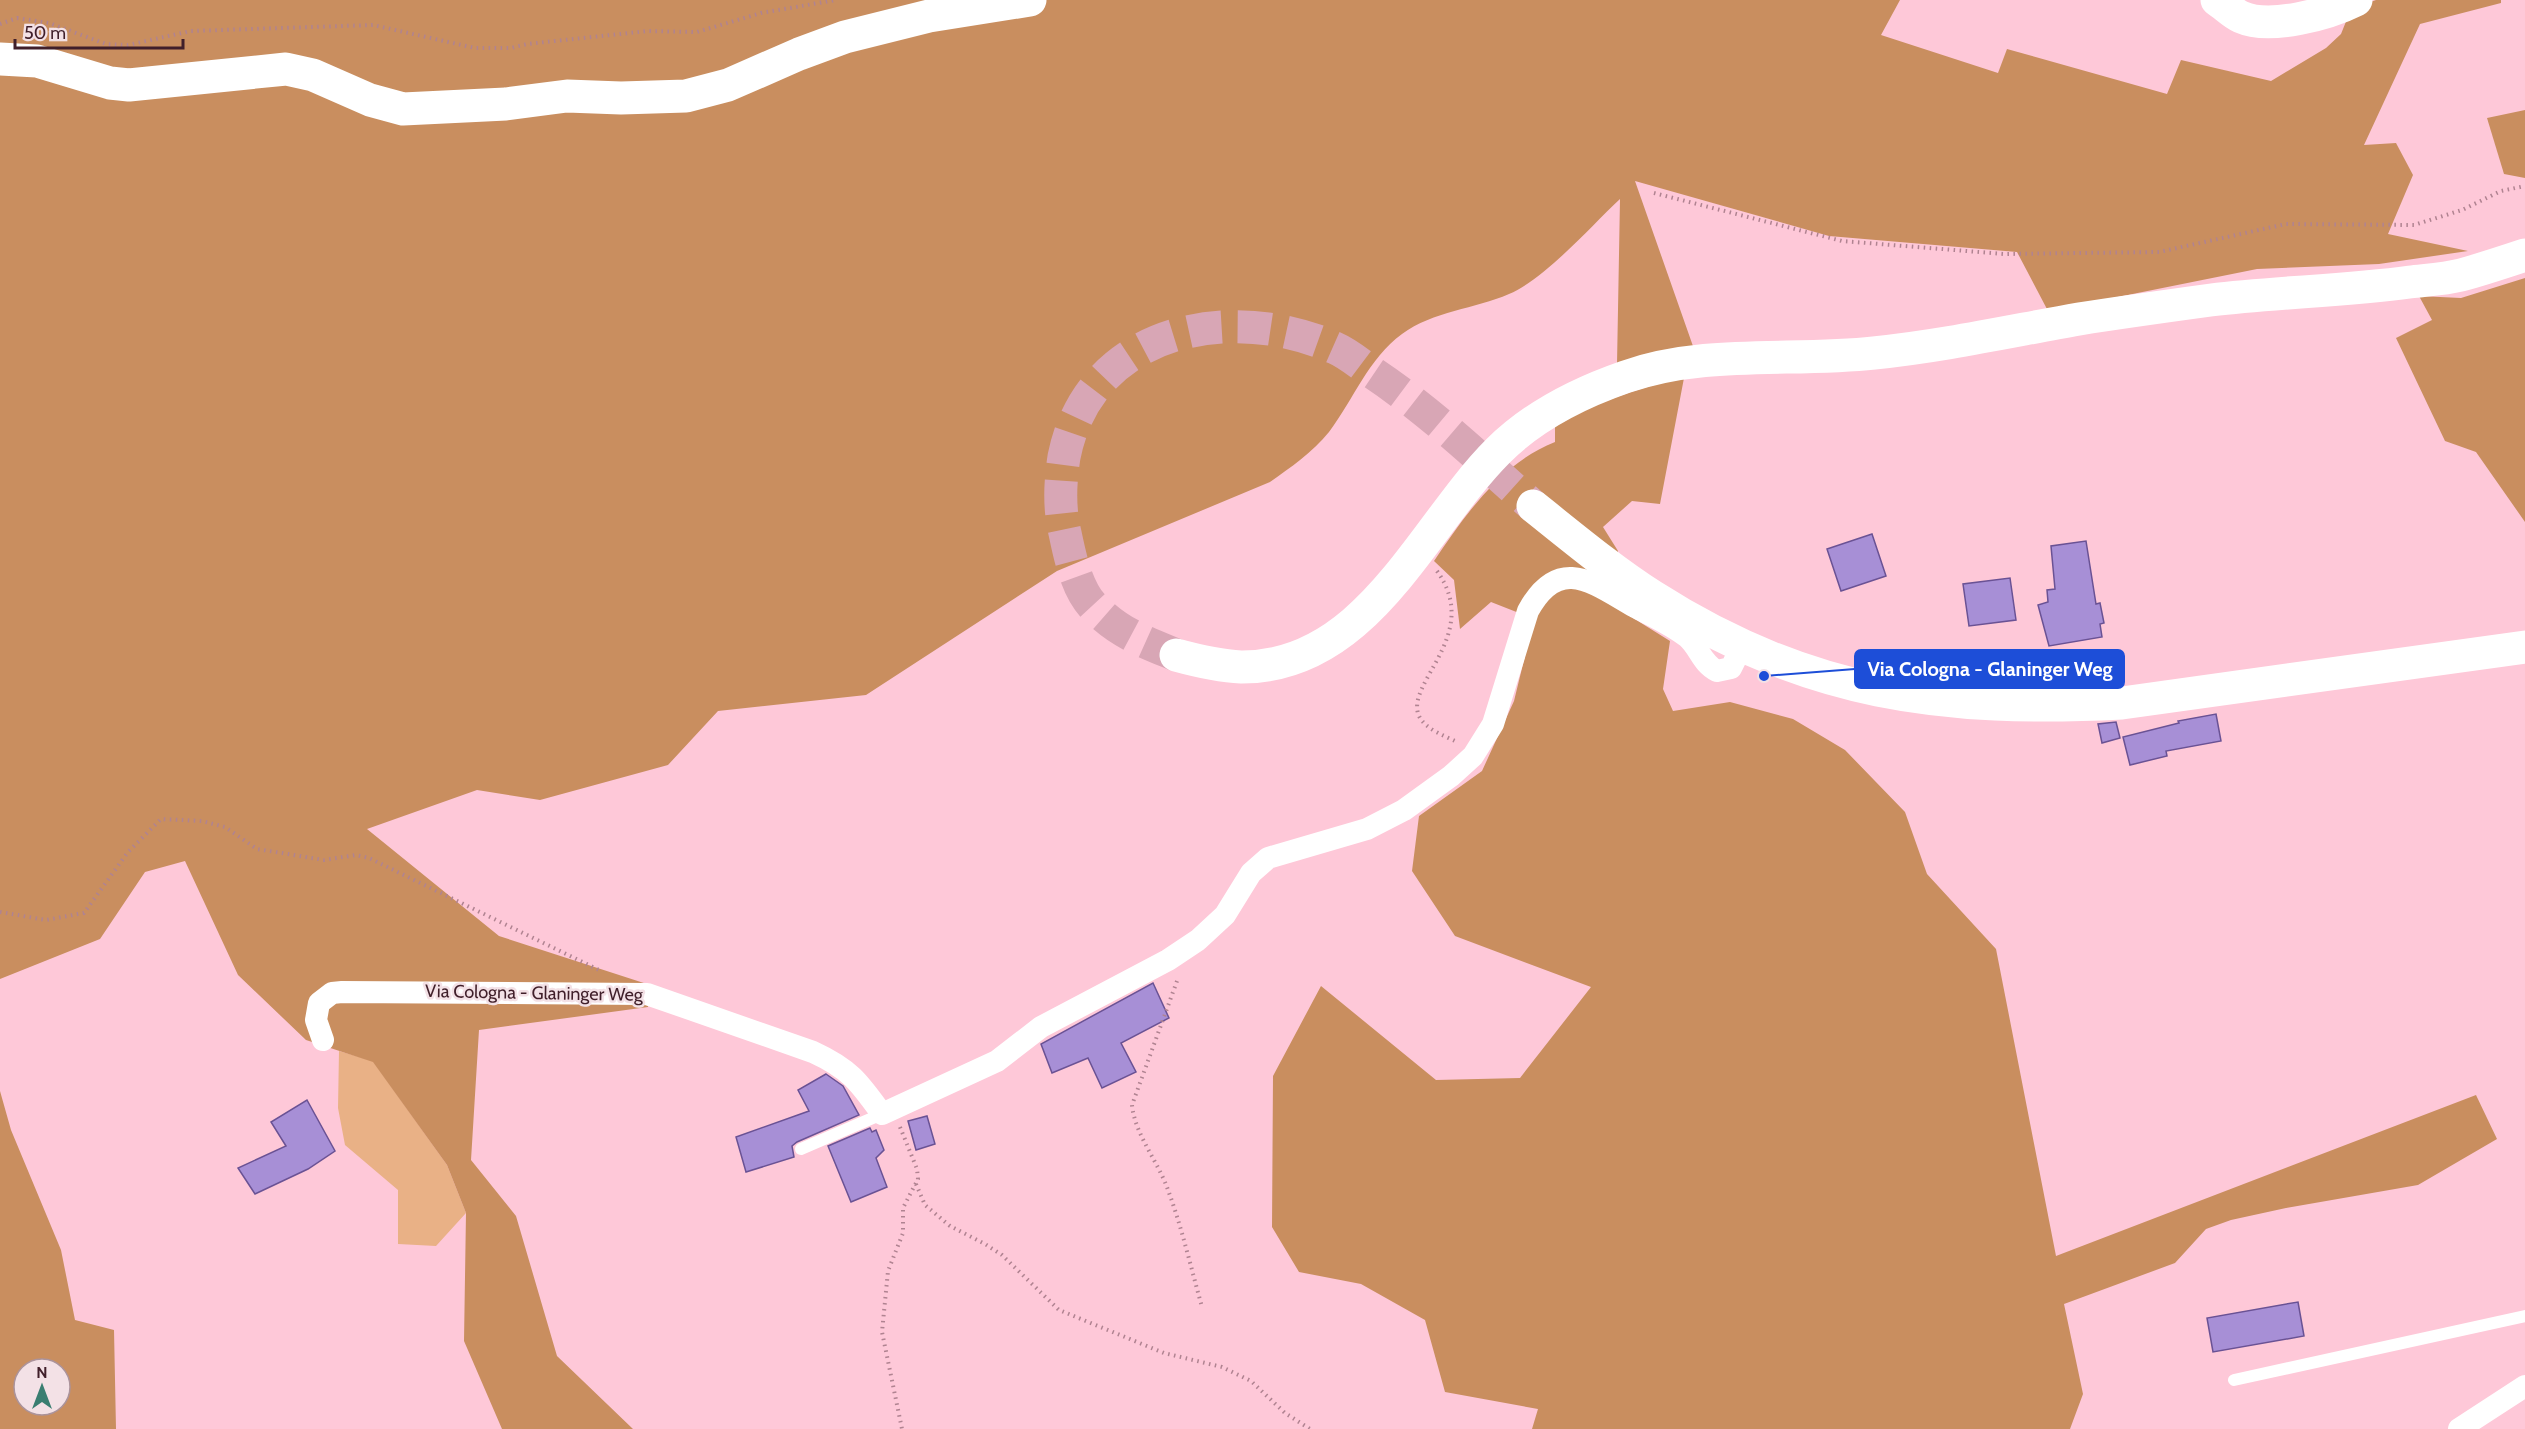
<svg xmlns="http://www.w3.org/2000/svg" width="2525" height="1429" viewBox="0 0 2525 1429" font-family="Cabin,sans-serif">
  <rect width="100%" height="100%" fill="#fec8d8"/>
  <!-- green -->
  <polygon fill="#e9b186" points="339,1051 373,1061 447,1165 466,1213 436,1246 398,1244 398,1190 345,1145 338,1108"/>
  <!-- forest -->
  <g fill="#c98e5f" fill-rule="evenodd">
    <path d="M0,0H1900L1881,35L1998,73L2007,49L2167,94L2181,60L2271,81L2326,48L2341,34L2351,9L2376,0H2501V3L2420,24L2364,145L2396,143L2413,175L2388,234L2468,251L2379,264L2257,269L2048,311L2017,252L1829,236L1635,181L1694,349L1617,365L1620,199C1590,227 1546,278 1509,294C1475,309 1433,311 1402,334C1368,359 1354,399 1329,432C1312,453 1291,467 1270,482L1057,571L866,695L718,711L668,765L540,800L477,790L367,829L499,936L650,985L648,1007L479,1030L471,1160L516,1216L557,1356L633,1429H502L464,1341L466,1213L447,1165L373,1062L306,1040L238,975L185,861L145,872L100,939L0,979Z"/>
    <polygon points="2525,110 2525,178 2504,174 2487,118"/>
    <polygon points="2525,278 2525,522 2476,452 2445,441 2396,338 2432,320 2419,296 2461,298"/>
    <path d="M1684,378L1660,504L1632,501L1603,527L1618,551L1609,603L1670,641L1663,689L1673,711L1730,702L1793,719L1845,750L1905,812L1927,874L1996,949L2056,1256L2476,1095L2497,1139L2418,1185L2286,1208L2231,1220L2206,1229L2175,1263L2064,1304L2083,1394L2070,1429H1532L1538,1409L1445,1392L1425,1320L1361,1284L1299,1272L1272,1227L1273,1076L1321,986L1436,1080L1520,1078L1591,987L1455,936L1412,871L1419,816L1482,771L1514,701L1534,619L1491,602L1460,629L1454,580L1434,561C1465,515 1501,463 1555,442V424C1597,403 1638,387 1684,378Z"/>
    <path d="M0,1091L11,1130L61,1250L75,1320L114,1330L116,1429H0ZM24,1369H60V1405H24Z"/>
  </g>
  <!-- building -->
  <g fill="#a78fd6" stroke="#6a5294" stroke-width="1.5">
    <polygon points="1872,534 1886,576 1841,591 1827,549"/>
    <polygon points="2086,541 2096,604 2100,603 2104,623 2100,624 2102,637 2049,646 2038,605 2048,602 2047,590 2055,589 2051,546"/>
    <polygon points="2010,578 2016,620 1969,626 1963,584"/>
    <polygon points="2216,714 2221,741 2166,751 2167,756 2130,765 2123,737 2179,723 2178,721"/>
    <polygon points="2116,722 2120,738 2102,743 2098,724"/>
    <polygon points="1153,983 1169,1018 1121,1043 1136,1072 1102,1088 1088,1058 1052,1073 1041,1044"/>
    <polygon points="826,1074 843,1086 859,1115 797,1142 792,1146 794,1157 746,1172 736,1137 809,1111 798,1090"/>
    <polygon points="307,1100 335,1151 308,1169 255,1194 238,1168 286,1146 271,1122"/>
    <polygon points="927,1116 935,1144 916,1150 908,1121"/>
    <polygon points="870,1128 872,1132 876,1130 884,1150 876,1158 887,1187 851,1202 828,1146"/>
    <polygon points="2298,1302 2304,1336 2213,1352 2207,1318"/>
  </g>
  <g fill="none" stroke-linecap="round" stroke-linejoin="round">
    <!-- secondary-tunnel -->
    <path stroke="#d8a6b5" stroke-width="33" stroke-dasharray="33 16" stroke-linecap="butt" d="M1176,655C1145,642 1119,633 1095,608C1077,591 1070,557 1065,533C1059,508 1060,483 1064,457C1089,329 1230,301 1335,348C1349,354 1361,365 1373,373C1430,411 1481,460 1533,506"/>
    <!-- path -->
    <g stroke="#b08391" stroke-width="4" stroke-dasharray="1.5 4.5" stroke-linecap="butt">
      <polyline points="0,24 17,18 49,23 106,44 128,45 191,31 373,25 475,48 511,48 527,44 648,31 697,32 761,13 836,0"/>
      <polyline points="1654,193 1842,241 2004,254 2159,252 2286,224 2414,225 2462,210 2501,191 2525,186"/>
      <path d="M1437,571C1483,635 1404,683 1419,716C1425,729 1445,736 1457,742"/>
      <polyline points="0,912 46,920 84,913 128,852 161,819 202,821 225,827 257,849 324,860 356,855 369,858 599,970"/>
      <path d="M1177,981L1132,1105C1135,1135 1158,1161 1168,1190C1182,1228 1191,1268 1202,1307"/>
      <polyline points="900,1127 917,1169 918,1179 903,1208 903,1233 888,1271 882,1332 902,1429"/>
      <polyline points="916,1184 925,1205 950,1226 985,1244 1002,1255 1059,1310 1164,1353 1222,1367 1251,1381 1285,1413 1310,1429"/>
    </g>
    <!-- lane -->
    <g stroke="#fff" stroke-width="12">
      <polyline points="801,1149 882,1114"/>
      <polyline points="2234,1380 2525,1316"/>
    </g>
    <!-- street -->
    <g stroke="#fff" stroke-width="22">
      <path d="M323,1040L316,1020L319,1003L332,993L342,992L647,994L813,1052C850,1069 859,1082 882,1114L997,1061L1041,1027L1168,960L1198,940L1225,915L1251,873L1268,858L1367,829L1404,810L1451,776L1473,756L1493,724L1528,611C1559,554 1593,583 1635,607C1652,616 1672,625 1687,637C1699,647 1702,664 1717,671L1731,668L1742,646"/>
      <polyline points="2459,1429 2525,1386"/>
    </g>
    <!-- secondary -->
    <g stroke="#fff" stroke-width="33">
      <path d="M2217,0C2225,5 2232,13 2241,17C2270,30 2328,14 2356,0"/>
      <polyline points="0,59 37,61 110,83 129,85 286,69 313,75 370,100 403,109 506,104 567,96 621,98 686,96 728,85 799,54 845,37 929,16 1030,0"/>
      <path d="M1533,506C1572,537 1610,569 1652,596C1806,695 1944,712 2122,703L2525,647"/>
      <path d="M1176,655C1198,661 1218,666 1241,667C1367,668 1422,527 1498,451C1532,417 1579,393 1625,377C1704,349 1792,362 1874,353C1943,346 2011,331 2079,319C2123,312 2167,306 2211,300C2277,292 2344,291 2410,282C2427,280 2445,279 2461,275C2483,269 2504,262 2525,255"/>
    </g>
  </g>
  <g text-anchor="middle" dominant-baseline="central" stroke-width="5" stroke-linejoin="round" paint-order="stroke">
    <!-- street labels -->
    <g font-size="18" fill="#401f2a" stroke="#f3e1e6">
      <text transform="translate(534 993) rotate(1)">Via Cologna - Glaninger Weg</text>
    </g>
  </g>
  <!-- callouts -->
  <path fill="none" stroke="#1d4ed8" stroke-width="2" d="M1764 676L1855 669"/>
  <circle fill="#1d4ed8" stroke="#f3e1e6" stroke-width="2" cx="1764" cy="676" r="6"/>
  <rect fill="#1d4ed8" stroke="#1d4ed8" stroke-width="2" x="1855" y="650" width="269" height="38" rx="6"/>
  <g font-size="20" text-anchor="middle" font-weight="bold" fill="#fff">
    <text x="1990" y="676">Via Cologna - Glaninger Weg</text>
  </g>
  <!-- north arrow -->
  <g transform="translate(42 1387)"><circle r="28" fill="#f3e1e6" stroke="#ab939b" stroke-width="1.5"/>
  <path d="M0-4.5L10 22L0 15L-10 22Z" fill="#3a7e71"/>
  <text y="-9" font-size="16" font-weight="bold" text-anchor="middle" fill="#401f2a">N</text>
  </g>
  <!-- scale -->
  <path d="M15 39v9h168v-9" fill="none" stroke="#401f2a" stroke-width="3"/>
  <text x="24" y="39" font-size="18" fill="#401f2a" stroke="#f3e1e6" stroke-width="4.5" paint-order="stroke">50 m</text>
</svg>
